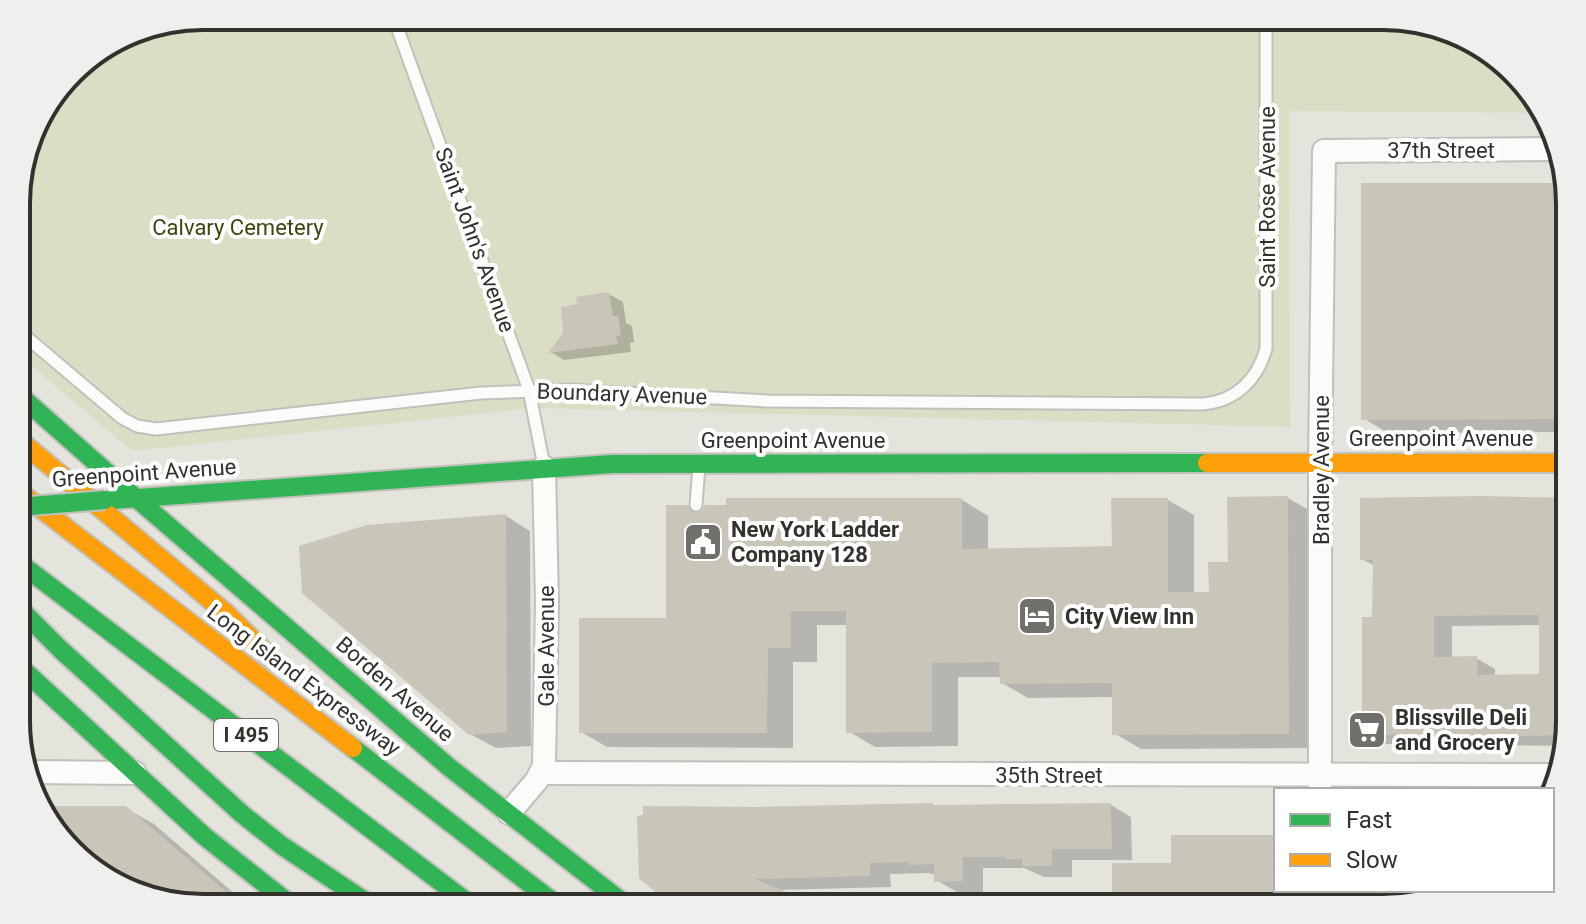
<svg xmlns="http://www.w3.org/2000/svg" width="1586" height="924" viewBox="0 0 1586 924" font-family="Roboto,sans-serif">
  <rect width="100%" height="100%" fill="#e4e3dc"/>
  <!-- green -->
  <polygon fill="#dbdec5" points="203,16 1384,16 1477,41 1546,113 1289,111 1290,427 533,408 132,451 18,354 18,179 35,120 79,63 132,30"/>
  <!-- shadow -->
  <g fill="#0003" fill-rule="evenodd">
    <polygon points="1363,185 1568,185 1570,432 1388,433 1363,418"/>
    <polygon points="609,294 623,302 626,323 632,326 634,342 630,343 631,352 564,360 551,352"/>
    <polygon points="1288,498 1314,513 1315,748 1141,749 1114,733 1114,697 1028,698 1002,683 1001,677 958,677 958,746 875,747 848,731 848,625 817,625 817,662 793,662 793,748 607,747 581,732 668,620 687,507 699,514 962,500 988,516 988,550 1114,548 1168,500 1194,515 1194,594 1211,594 1230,564"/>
    <path d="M1570,500V733L1566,746L1383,744L1364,733L1374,619L1375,566L1362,559ZM1541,625V676H1495V669L1476,658L1452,659V626Z"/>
    <polygon points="506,516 530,531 531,746 496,748 470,734"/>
    <polygon points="1111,805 1131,817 1132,860 1072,860 1072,877 1044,877 1024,868 983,868 983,892 957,892 936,880 936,875 928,873 890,874 891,887 778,890 825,908 677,908 937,807"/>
    <polygon points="125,808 154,824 251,908 202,908"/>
    <polygon points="1276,837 1276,890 1309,890 1309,904 1296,904 1296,908 1227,908 1228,904 1191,904 1191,908 1114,908 1173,865"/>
    <polygon points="1409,890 1453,890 1409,903"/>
  </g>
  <!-- building -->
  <g fill="#c9c5b9" fill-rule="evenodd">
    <polygon points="1361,183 1567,183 1570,190 1570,301 1567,301 1567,342 1570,342 1570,419 1361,420"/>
    <polygon points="609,292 613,316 618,316 621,335 616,336 618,344 548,353 563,333 561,307 577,304 576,297"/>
    <polygon points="1288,496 1289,734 1112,735 1112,683 1000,684 999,662 932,663 932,732 846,733 846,611 791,611 791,648 768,648 767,733 579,733 579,618 666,618 666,505 688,505 691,512 696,513 702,510 705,505 726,505 726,498 962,498 962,549 1066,547 1112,546 1111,498 1168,498 1168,592 1209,592 1208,562 1228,562 1227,497"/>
    <path d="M1480,496L1570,498L1569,735L1478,737L1362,734V617H1372L1373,560H1360V498ZM1539,615V674L1477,675V656L1434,657V616Z"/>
    <polygon points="506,514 507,732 469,735 302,593 299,546 367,525"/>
    <polygon points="933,803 933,805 1111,803 1112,849 1052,849 1052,866 1022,866 1022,859 1005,859 1005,857 963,857 963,881 934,882 934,864 909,865 909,862 870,863 870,876 755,879 825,908 674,908 639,878 637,816 643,815 643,806 755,807"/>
    <polygon points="40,806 126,806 245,908 202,908 109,883 47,825"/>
    <polygon points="1171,835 1276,835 1276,908 1226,908 1226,893 1171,893 1171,908 1112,908 1112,863 1171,863"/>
  </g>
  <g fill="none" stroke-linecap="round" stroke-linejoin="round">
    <!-- lane casing -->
    <g stroke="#c1c0bb" stroke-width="15">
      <g id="lane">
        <polyline points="393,16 529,390 544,466"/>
        <path d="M18,330L122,418L137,426L156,429L481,393L571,390L767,401L1203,404C1236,401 1257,380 1266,349V16"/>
        <polyline points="696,505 699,466"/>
      </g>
    </g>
    <!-- street casing -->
    <g stroke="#c1c0bb" stroke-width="26">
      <g id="street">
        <polyline points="28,772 135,773"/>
        <polyline points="542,773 1557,775"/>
        <polyline points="1320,790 1320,463 1324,151 1557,149"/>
        <polyline points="509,813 537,780 544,766 547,602 544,467"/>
        <polyline points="1320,908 1320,890"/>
      </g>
    </g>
    <!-- fast casing -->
    <g stroke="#c1c0bb" stroke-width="22">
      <g id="fast">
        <polyline points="18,394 136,498"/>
        <polyline points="136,498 450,768 630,908"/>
        <polyline points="111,500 612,464 1207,463"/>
        <polyline points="18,562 475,908"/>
        <polyline points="18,607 60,649 242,814 281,845 375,908"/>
        <polyline points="18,665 204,836 295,908"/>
        <polyline points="353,748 561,908"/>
      </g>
    </g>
    <!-- slow casing -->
    <g stroke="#c1c0bb" stroke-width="22">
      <g id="slow">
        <polyline points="18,439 227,614 272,659"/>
        <polyline points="1207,463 1570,463"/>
        <polyline points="18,491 353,748"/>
      </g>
    </g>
    <!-- lane -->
    <use href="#lane" stroke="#fbfbfa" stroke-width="11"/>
    <!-- street -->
    <use href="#street" stroke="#fbfbfa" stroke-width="22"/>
    <!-- fast -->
    <use href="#fast" stroke="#30b455" stroke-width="18"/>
    <!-- slow -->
    <use href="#slow" stroke="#ff9f0a" stroke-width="18"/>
    <!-- fast-bridge casing -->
    <g stroke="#c1c0bb" stroke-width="22" stroke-linecap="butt">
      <polyline id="fast-bridge" points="18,507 105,500"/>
    </g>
    <!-- fast-bridge -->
    <use href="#fast-bridge" stroke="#30b455" stroke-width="18"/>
  </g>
  <!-- icons -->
  <defs>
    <g id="civic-square" transform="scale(2)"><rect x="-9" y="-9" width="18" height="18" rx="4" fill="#706f6a" stroke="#fff"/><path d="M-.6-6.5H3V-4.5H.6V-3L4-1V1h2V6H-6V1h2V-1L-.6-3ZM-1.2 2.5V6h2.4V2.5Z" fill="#fff"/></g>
    <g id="hotel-square" transform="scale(2)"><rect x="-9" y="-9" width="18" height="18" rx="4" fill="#706f6a" stroke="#fff"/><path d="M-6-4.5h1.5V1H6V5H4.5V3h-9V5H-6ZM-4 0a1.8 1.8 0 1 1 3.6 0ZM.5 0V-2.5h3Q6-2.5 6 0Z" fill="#fff"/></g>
    <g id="supermarket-square" transform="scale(2)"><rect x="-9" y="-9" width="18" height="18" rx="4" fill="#706f6a" stroke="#fff"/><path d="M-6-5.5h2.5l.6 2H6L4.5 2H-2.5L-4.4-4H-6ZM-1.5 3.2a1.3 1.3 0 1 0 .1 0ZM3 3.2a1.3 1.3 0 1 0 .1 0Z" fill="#fff"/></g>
  </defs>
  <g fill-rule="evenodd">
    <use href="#civic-square" x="703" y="542"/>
    <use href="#hotel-square" x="1037" y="616"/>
    <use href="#supermarket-square" x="1367" y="730"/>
  </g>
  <g text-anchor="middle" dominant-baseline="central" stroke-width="8" stroke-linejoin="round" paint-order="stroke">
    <!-- shield labels -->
    <rect fill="#fff" stroke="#706f6b" stroke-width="2" x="214" y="719" width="64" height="32" rx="6"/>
    <g font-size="20" font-weight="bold" fill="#32312c">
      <text x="246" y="735">I 495</text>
    </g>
    <!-- street labels -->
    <g font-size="22" fill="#32312c" stroke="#fff">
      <text x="1441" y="150">37th Street</text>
      <text transform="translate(1267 197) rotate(-90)">Saint Rose Avenue</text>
      <text transform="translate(475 240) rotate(70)">Saint John's Avenue</text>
      <text transform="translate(622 394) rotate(2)">Boundary Avenue</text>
      <text x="1441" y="438">Greenpoint Avenue</text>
      <text x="793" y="440">Greenpoint Avenue</text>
      <text transform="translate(1321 470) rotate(-90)">Bradley Avenue</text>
      <text transform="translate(144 473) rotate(-4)">Greenpoint Avenue</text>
      <text transform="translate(546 646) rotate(-90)">Gale Avenue</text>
      <text transform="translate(304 680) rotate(37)">Long Island Expressway</text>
      <text transform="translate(395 689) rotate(41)">Borden Avenue</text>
      <text x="1049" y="775">35th Street</text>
    </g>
    <!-- park labels -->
    <g font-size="22" fill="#404510" stroke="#fff">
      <text x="238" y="227">Calvary Cemetery</text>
    </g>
    <!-- poi labels -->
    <g font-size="22" font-weight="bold" fill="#32312c" stroke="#fff" text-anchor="start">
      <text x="731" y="529">New York Ladder<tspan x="731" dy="25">Company 128</tspan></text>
      <text x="1065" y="616">City View Inn</text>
      <text x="1395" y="717">Blissville Deli<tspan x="1395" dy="25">and Grocery</tspan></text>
    </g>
  </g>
  <!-- crop -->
  <path d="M0 0H1586V924H0ZM203 30H1383A173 173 0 0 1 1556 203V721A173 173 0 0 1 1383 894H203A173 173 0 0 1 30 721V203A173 173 0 0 1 203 30Z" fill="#efefee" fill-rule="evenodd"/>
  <path fill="none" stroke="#32312c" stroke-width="4" d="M203 30H1383A173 173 0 0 1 1556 203V721A173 173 0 0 1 1383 894H203A173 173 0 0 1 30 721V203A173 173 0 0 1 203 30Z"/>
  <!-- legend -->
  <rect x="1274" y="788" width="280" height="104" fill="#ffffff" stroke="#adadab" stroke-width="2"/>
  <rect x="1290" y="814" width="40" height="12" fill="#30b455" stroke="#adadab" stroke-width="2"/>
  <text x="1346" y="828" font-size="24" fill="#32312c">Fast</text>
  <rect x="1290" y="854" width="40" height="12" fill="#ff9f0a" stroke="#adadab" stroke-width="2"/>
  <text x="1346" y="868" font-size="24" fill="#32312c">Slow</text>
</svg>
